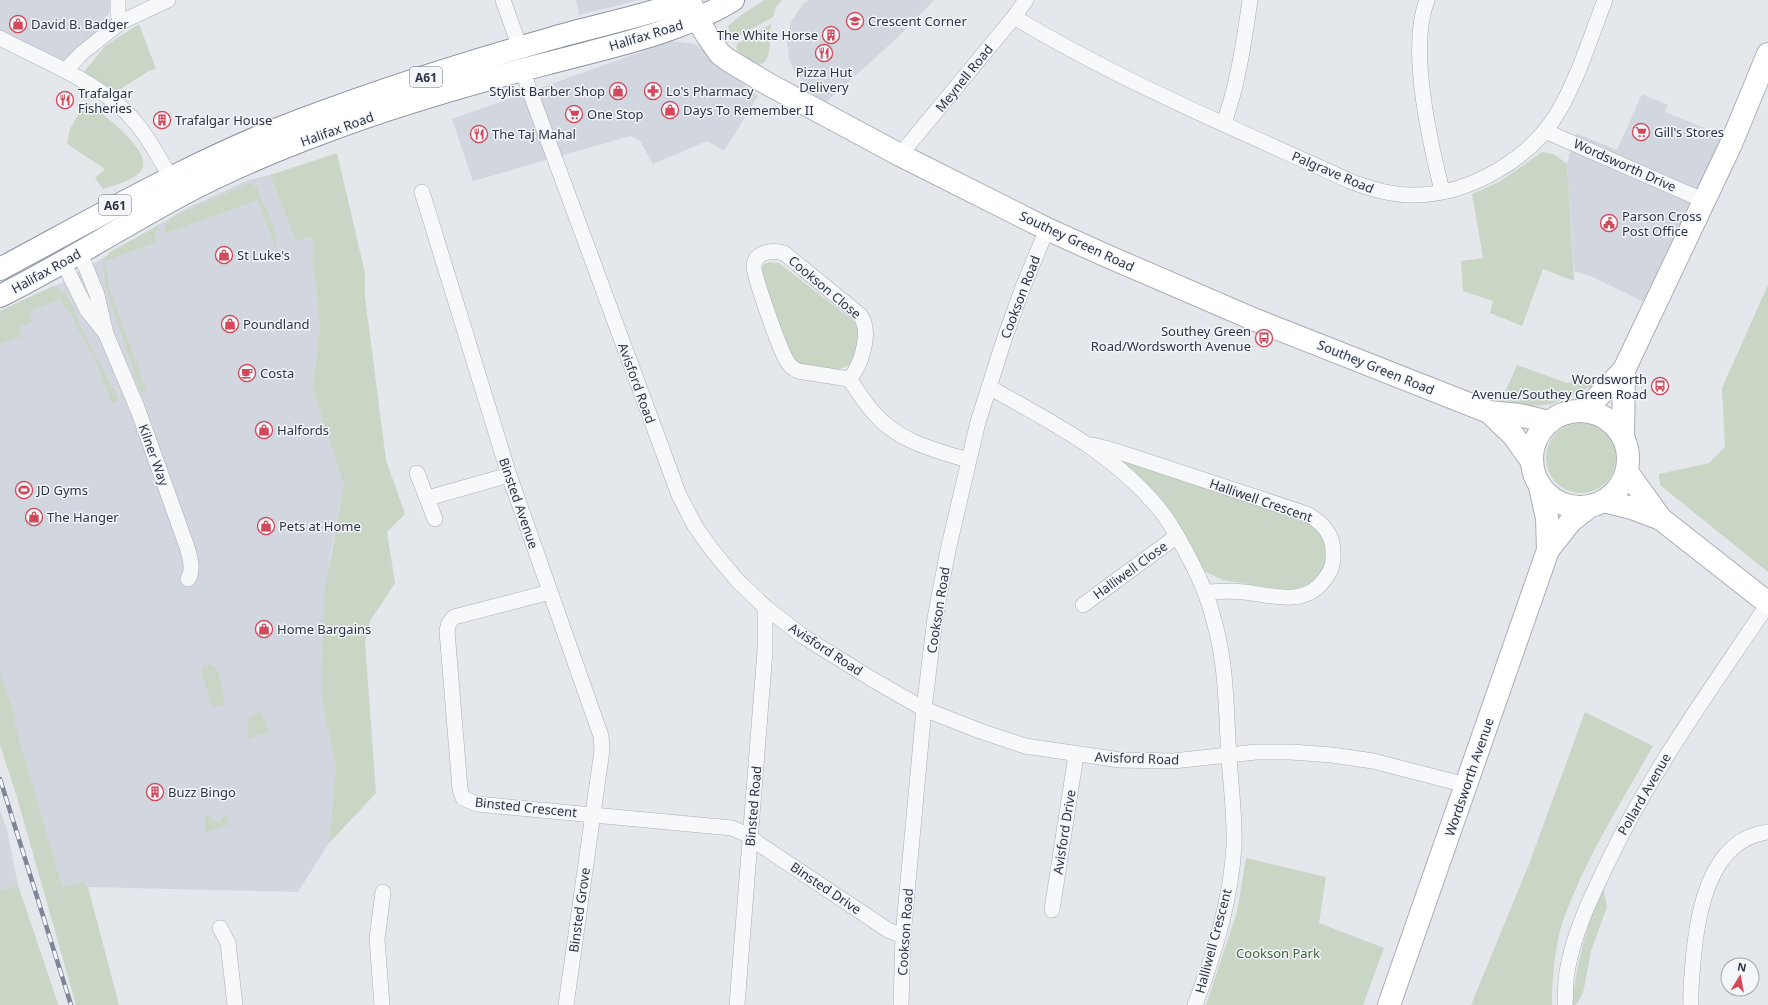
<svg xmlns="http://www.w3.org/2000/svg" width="1768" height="1005" viewBox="0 0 1768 1005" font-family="'Noto Sans',sans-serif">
  <rect width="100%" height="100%" fill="#e4e7ec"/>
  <!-- built -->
  <g fill="#d2d6de">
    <polygon points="0,0 113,0 109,13 87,43 64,61 0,30"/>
    <polygon points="576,0 640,0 579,15"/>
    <polygon points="809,0 934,0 897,38 824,104 806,86 793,69 789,58 787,41 791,22 803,4"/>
    <polygon points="672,41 695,44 758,96 724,151 707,141 653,164 640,141 630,136 473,181 452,119"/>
    <polygon points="1642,94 1668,105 1665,112 1727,137 1648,304 1593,277 1574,271 1567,164 1576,133 1617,150"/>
    <polygon points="270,175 296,241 312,237 314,243 312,256 320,324 313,389 344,485 330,557 321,696 336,767 329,843 298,892 88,887 84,881 62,888 16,728 14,713 0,673 0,311 59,284 187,208 248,180"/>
    <polygon points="0,811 7,830 18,885 0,891"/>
  </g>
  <!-- green -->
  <g fill="#c9d6c5">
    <polygon points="765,0 782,0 776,7 773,17 731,40 728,26 741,15"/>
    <polygon points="139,24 156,69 149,71 112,94 84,72 105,46"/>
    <path d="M771,24C769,54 772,82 736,49L737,44Z"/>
    <path d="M86,102C99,111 158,153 140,172C132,181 114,185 103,189L95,178L105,169L67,144L70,129Z"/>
    <polygon points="1542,152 1554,154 1567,164 1574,281 1543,269 1522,326 1490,313 1493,301 1463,291 1461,261 1483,258 1472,194 1499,182"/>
    <polygon points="337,153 365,273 365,297 386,460 405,514 387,532 395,583 370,621 365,642 376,793 329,843 336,767 321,696 325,590 344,485 313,389 320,324 312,256 314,243 311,237 296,241 270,175"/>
    <polygon points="251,183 257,188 275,230 277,252 258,200 163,234 166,226 174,216"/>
    <polygon points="159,225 154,235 156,242 105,261 110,291 146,390 141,393 106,288 103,263 110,252"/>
    <polygon points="769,262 779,263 855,322 859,332 854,363 834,371 798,365 790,358 761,274 763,265"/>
    <polygon points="1768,285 1768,572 1660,485 1659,474 1709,463 1725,447 1722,388"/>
    <path d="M53,286C73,294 77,319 86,337C96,358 109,379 119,400L112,403L95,359L74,322L71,313L66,310L61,299L29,311L33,322L19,327L22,336L0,344V311Z"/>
    <polygon points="1517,365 1567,383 1583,379 1594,385 1552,404 1524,407 1500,403"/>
    <circle cx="1581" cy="458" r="35"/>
    <polygon points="1121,460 1126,460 1214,492 1303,520 1318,530 1325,540 1327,558 1320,575 1307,587 1291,591 1223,580 1206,572"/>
    <polygon points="208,664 216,668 222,686 225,706 212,706 202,674 202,667"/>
    <polygon points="0,673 14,713 16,728 62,887 84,881 88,887 119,1005 76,1005 16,794 0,745"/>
    <polygon points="261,712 269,732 248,739 248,717"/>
    <path d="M1585,712L1653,746C1622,801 1587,856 1565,915C1555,941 1552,978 1552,1005H1471L1529,864Z"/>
    <polygon points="225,815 227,816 230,824 205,833 205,817 210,816 213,820 219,823"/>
    <polygon points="1246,858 1326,877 1319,923 1384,948 1363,1005 1206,1005 1237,912"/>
    <polygon points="18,885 58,1004 59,1005 0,1005 0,891"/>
    <path d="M1603,886L1607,907L1591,951L1583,993L1576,1005H1572C1576,964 1587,924 1603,886Z"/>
  </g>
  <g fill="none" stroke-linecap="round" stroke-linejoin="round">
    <!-- street casing -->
    <g stroke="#a9aeb7" stroke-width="16">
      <g id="street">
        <polyline points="118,0 118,14 121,22"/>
        <polyline points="503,0 520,48"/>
        <path d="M1427,0C1408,48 1430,142 1442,191"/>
        <path d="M1014,17C1122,82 1238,130 1352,182C1371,189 1391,195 1411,195C1468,196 1532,159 1560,109C1579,75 1591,36 1605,0"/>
        <path d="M0,38C43,61 105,84 136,123C151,141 163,165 175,185"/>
        <polyline points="66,70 82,53 121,22 168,0"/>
        <polyline points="522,70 679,495 695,526 712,550 737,580 765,607 804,637 870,678 924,709 980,731 1025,746 1120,760 1173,761 1256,752 1291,752 1332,755 1373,761 1466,785"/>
        <path d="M1224,123C1238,84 1244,42 1250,0"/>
        <polyline points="1545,131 1705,201"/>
        <polyline points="900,155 1014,17 1026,0"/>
        <polyline points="422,192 509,475 601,736 602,750 566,1005"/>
        <path d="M78,254L85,265L97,295L106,334L138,410L187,547C190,557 194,570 188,579"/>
        <polyline points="63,262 87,310 104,331"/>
        <path d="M849,379C862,365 872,331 860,315L784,253C774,250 756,251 754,265C753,275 780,350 787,361C789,366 793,368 798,371L849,379C858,391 865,404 875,414C899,442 935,450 968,460"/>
        <path d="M989,387C1052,423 1113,452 1160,510C1170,522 1177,536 1185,550C1197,572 1208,596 1214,621C1227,665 1226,713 1229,758C1231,787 1235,817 1234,846C1231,899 1214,956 1195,1005"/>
        <path d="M1093,445L1116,451L1307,514C1323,523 1333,534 1333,552C1334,564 1331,571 1324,580C1305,607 1271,595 1244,592C1231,590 1218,592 1205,592"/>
        <polyline points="417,473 435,519"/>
        <polyline points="428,498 509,475"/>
        <polyline points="550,592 454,617 449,623 447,631 460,789 463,798 477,804 732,828 750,836 759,844 888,930 903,936"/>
        <polyline points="1083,605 1177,536"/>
        <polyline points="1052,910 1076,755"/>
        <polyline points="220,928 228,943 235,1005"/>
        <polyline points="382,1005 377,939 383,892"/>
        <polyline points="737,1005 765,651 765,607"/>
        <polyline points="901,1005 903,936 924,709 935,618 948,550 978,422 1004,340 1023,287 1047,229"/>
        <path d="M1565,1005C1566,994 1565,982 1567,972C1573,935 1591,897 1607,864C1651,771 1711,689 1768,604"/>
        <path d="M1691,1005C1690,991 1692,976 1693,962C1697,914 1709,839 1768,832"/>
      </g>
    </g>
    <!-- secondary casing -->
    <g stroke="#a9aeb7" stroke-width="24">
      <g id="secondary">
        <polyline points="690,1 697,19 708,37 720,54 728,60 768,84 900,155 1047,229 1107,256 1253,319 1489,412 1519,415 1549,422"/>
        <circle cx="1580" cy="459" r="48"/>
        <polyline points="1584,411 1624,370 1731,144 1768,54"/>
        <polyline points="1489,412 1513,435 1531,460"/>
        <polyline points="1623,437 1624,370"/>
        <polyline points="1627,472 1661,519 1768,603"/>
        <polyline points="1540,487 1547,518 1548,550"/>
        <polyline points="1604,501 1632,508 1661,519"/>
        <polyline points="1389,1005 1548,550 1571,521 1589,507"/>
      </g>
    </g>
    <!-- highway casing -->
    <g stroke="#8b94a3" stroke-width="24">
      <g id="highway">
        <path d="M0,269C99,216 195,160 301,120C383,89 468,62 553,38C598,25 645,16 689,0"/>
        <path d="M0,296C62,265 120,228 181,195C228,170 278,149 327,131C398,104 472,83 545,64C608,47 677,34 733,0"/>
      </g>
    </g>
    <!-- street -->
    <use href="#street" stroke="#f7f8fa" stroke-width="15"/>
    <!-- secondary -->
    <use href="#secondary" stroke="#fff" stroke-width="22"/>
    <!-- highway -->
    <use href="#highway" stroke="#fff" stroke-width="22"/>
    <!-- rail casing -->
    <g stroke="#7d8696" stroke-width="4.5">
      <polyline id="rail" points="0,779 71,1005"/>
    </g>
    <!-- rail -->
    <use href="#rail" stroke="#f4f6f9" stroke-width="3" stroke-dasharray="9" stroke-linecap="butt"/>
  </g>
  <!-- icons -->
  <defs>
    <g id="school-ring" transform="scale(0.9)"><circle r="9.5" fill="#f4f6f9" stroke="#d1495b" stroke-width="1.5"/><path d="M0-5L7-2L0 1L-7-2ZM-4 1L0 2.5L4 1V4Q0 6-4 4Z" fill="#d1495b"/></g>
    <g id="shop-ring" transform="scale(0.9)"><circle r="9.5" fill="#f4f6f9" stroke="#d1495b" stroke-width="1.5"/><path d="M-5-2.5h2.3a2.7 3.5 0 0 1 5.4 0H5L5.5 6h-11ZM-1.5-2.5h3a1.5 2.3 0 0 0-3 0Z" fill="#d1495b"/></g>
    <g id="building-ring" transform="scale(0.9)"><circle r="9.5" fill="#f4f6f9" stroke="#d1495b" stroke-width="1.5"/><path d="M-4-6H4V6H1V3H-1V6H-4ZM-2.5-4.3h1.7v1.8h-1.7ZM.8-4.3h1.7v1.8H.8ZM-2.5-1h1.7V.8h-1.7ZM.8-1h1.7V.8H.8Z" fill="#d1495b"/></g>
    <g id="restaurant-ring" transform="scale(0.9)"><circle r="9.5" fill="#f4f6f9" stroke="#d1495b" stroke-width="1.5"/><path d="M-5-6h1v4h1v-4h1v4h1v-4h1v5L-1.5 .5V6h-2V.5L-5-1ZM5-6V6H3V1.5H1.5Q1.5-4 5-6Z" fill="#d1495b"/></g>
    <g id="pharmacy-ring" transform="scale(0.9)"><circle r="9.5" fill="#f4f6f9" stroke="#d1495b" stroke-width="1.5"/><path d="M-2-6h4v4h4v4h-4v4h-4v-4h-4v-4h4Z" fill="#d1495b"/></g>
    <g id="supermarket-ring" transform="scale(0.9)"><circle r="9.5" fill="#f4f6f9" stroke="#d1495b" stroke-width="1.5"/><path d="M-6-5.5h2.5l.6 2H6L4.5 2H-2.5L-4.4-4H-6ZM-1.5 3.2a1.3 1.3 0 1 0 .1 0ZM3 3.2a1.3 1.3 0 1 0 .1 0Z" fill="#d1495b"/></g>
    <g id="civic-ring" transform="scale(0.9)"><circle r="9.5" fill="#f4f6f9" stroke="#d1495b" stroke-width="1.5"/><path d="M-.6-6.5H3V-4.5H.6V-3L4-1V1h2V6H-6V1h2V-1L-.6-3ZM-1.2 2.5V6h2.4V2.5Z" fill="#d1495b"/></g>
    <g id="bus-ring" transform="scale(0.9)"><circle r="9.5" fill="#f4f6f9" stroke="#d1495b" stroke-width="1.5"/><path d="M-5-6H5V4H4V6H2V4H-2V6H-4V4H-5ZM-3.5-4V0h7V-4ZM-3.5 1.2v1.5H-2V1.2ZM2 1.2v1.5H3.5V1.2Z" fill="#d1495b"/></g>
    <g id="cafe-ring" transform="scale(0.9)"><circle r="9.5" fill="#f4f6f9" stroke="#d1495b" stroke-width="1.5"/><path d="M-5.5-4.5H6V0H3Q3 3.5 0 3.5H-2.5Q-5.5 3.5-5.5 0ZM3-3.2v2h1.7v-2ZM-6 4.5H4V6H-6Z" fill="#d1495b"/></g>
    <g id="stadium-ring" transform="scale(0.9)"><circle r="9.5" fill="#f4f6f9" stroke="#d1495b" stroke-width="1.5"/><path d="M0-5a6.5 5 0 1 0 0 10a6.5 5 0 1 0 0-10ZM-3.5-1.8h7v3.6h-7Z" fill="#d1495b"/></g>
  </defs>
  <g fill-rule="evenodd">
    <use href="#school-ring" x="855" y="21"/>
    <use href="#shop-ring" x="18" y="24"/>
    <use href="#building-ring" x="831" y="35"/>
    <use href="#restaurant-ring" x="824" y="53"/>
    <use href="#shop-ring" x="618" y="91"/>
    <use href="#pharmacy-ring" x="653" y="91"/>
    <use href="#restaurant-ring" x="65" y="100"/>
    <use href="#shop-ring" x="670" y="110"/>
    <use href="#supermarket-ring" x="574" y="114"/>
    <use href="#building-ring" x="162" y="120"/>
    <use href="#supermarket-ring" x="1641" y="132"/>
    <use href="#restaurant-ring" x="479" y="134"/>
    <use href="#civic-ring" x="1609" y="223"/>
    <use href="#shop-ring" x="224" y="255"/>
    <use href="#shop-ring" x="230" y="324"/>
    <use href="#bus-ring" x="1264" y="338"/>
    <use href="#cafe-ring" x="247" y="373"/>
    <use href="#bus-ring" x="1660" y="386"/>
    <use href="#shop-ring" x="264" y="430"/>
    <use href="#stadium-ring" x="24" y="490"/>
    <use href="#shop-ring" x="34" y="517"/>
    <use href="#shop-ring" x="266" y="526"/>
    <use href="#shop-ring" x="264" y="629"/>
    <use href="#building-ring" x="155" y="792"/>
  </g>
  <g text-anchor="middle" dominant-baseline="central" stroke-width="3" stroke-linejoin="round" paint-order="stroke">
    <!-- shield labels -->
    <g fill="#f4f6f9" stroke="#676e7b" stroke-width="1">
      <rect x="410" y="67" width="32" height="20" rx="3"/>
      <rect x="99" y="195" width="32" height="20" rx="3"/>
    </g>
    <g font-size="12" font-weight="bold" fill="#2b3445">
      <text x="426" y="77">A61</text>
      <text x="115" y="205">A61</text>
    </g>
    <!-- poi labels -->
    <g font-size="13" fill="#2b3445" stroke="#f4f6f9" text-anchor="start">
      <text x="868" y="21">Crescent Corner</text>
      <text x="31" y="24">David B. Badger</text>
      <text x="818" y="35" text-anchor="end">The White Horse</text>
      <text x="824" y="72" text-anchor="middle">Pizza Hut<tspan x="824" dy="15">Delivery</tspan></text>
      <text x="605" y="91" text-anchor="end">Stylist Barber Shop</text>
      <text x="666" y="91">Lo's Pharmacy</text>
      <text x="78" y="93">Trafalgar<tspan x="78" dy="15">Fisheries</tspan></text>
      <text x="683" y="110">Days To Remember II</text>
      <text x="587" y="114">One Stop</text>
      <text x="175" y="120">Trafalgar House</text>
      <text x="1654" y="132">Gill's Stores</text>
      <text x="492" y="134">The Taj Mahal</text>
      <text x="1622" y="216">Parson Cross<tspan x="1622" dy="15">Post Office</tspan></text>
      <text x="237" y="255">St Luke's</text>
      <text x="243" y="324">Poundland</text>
      <text x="1251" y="331" text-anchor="end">Southey Green<tspan x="1251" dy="15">Road/Wordsworth Avenue</tspan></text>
      <text x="260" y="373">Costa</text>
      <text x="1647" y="379" text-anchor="end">Wordsworth<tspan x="1647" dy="15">Avenue/Southey Green Road</tspan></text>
      <text x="277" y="430">Halfords</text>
      <text x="37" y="490">JD Gyms</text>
      <text x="47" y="517">The Hanger</text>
      <text x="279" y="526">Pets at Home</text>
      <text x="277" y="629">Home Bargains</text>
      <text x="168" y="792">Buzz Bingo</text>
    </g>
    <!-- street labels -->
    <g font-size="13" fill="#2b3445" stroke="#f4f6f9">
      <text transform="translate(646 35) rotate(-17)">Halifax Road</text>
      <text transform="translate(964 78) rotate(-51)">Meynell Road</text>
      <text transform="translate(337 129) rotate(-20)">Halifax Road</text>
      <text transform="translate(1625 165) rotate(24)">Wordsworth Drive</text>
      <text transform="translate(1333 172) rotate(23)">Palgrave Road</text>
      <text transform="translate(1077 241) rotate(25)">Southey Green Road</text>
      <text transform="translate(46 271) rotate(-29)">Halifax Road</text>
      <text transform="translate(825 287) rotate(40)">Cookson Close</text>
      <text transform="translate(1020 297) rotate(-69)">Cookson Road</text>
      <text transform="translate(1376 367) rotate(22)">Southey Green Road</text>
      <text transform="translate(637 383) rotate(70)">Avisford Road</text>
      <text transform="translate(154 455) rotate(70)">Kilner Way</text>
      <text transform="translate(1261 500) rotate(19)">Halliwell Crescent</text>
      <text transform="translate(519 503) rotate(71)">Binsted Avenue</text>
      <text transform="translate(1130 570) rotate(-36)">Halliwell Close</text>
      <text transform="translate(938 610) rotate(-81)">Cookson Road</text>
      <text transform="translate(826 649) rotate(33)">Avisford Road</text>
      <text transform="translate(1137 758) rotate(2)">Avisford Road</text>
      <text transform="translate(1469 777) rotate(-71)">Wordsworth Avenue</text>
      <text transform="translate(1644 794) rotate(-60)">Pollard Avenue</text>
      <text transform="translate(753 806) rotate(-85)">Binsted Road</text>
      <text transform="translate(526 807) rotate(6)">Binsted Crescent</text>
      <text transform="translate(1064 832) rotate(-81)">Avisford Drive</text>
      <text transform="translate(826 888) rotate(34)">Binsted Drive</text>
      <text transform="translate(579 910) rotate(-82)">Binsted Grove</text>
      <text transform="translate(905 932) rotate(-86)">Cookson Road</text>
      <text transform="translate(1213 941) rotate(-75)">Halliwell Crescent</text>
    </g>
    <!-- park labels -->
    <g font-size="13" fill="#3f6138" stroke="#f4f6f9">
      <text x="1278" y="953">Cookson Park</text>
    </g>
  </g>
  <!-- north arrow -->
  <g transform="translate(1740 977) rotate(11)"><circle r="19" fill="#f4f6f9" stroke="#a4a8b1"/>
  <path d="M0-3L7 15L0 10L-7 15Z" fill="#d1495b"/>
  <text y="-6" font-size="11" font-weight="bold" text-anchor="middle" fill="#2b3445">N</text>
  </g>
</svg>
